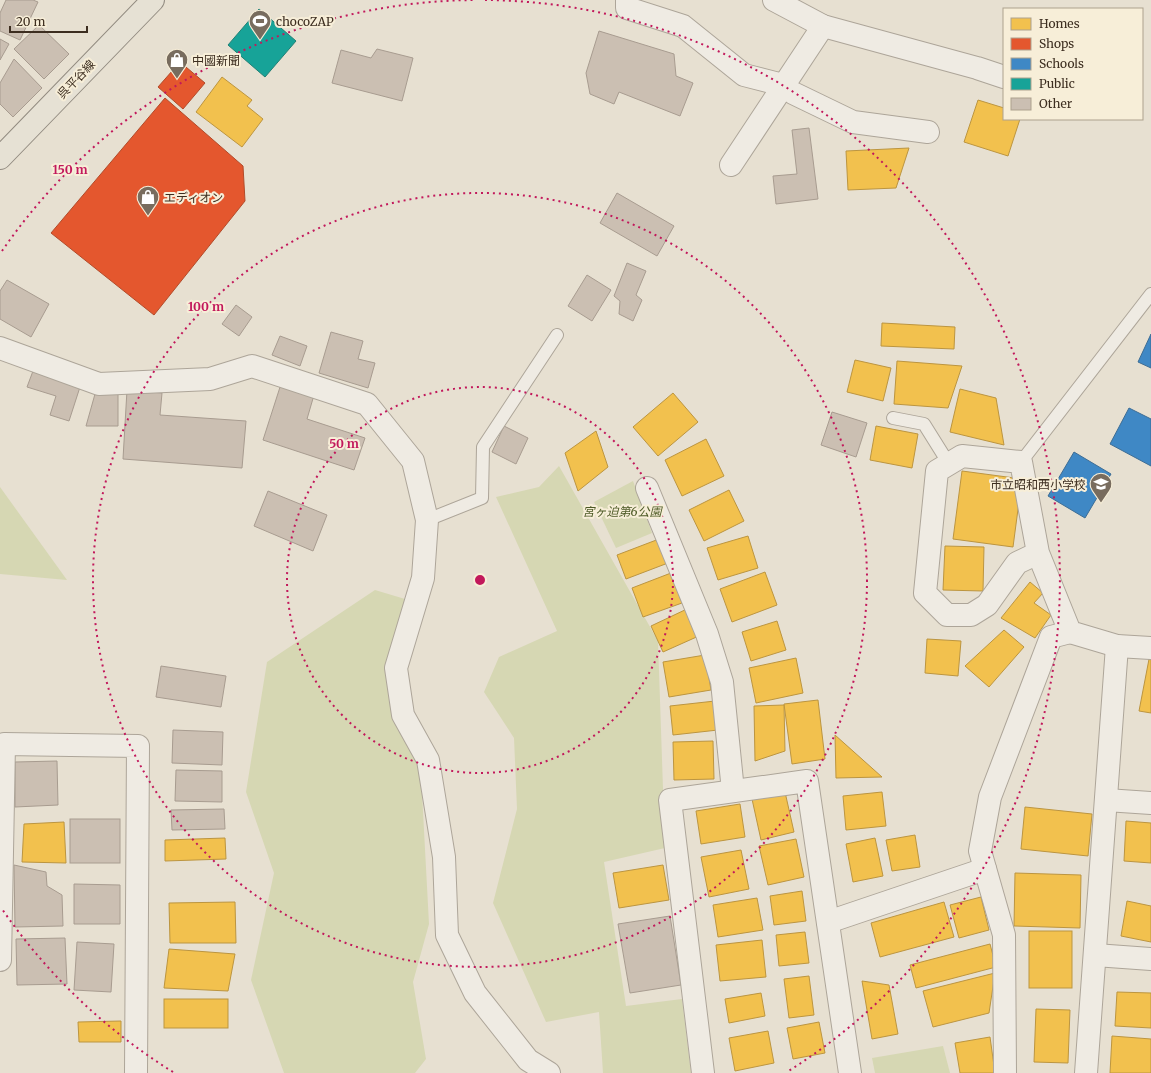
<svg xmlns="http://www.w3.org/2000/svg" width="1151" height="1073" viewBox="0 0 1151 1073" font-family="Merriweather,'Noto Sans JP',serif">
  <rect width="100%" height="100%" fill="#e7e0d1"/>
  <!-- green -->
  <g fill="#d6d7b3">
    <polygon points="559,466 658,641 665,848 604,862 626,1006 682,999 691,1073 603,1073 599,1012 546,1022 493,903 517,809 514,738 484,692 499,657 557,631 496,497 539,487"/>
    <polygon points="633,481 652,533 616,548 594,502"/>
    <polygon points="0,487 67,580 0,574"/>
    <polygon points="375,590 405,599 389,682 421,774 429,924 413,982 426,1059 415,1073 284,1073 251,980 274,873 246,792 267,662"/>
    <polygon points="943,1046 950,1073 875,1073 872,1058"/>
  </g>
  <!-- homes -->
  <g fill="#f2c14e" stroke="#bc9540">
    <polygon points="222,77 252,100 247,106 263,119 242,147 196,112"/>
    <polygon points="978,100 1004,108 1004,119 1020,119 1008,156 964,142"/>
    <polygon points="909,148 896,188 848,190 846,151"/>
    <polygon points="882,323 955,327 954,349 881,346"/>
    <polygon points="855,360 891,368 883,401 847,392"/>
    <polygon points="897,361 962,366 948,408 894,404"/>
    <polygon points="960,389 996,398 1004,445 950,432"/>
    <polygon points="673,393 698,422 658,456 633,427"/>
    <polygon points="876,426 918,434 912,468 870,460"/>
    <polygon points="596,431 608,467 578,491 565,453"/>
    <polygon points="706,439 724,476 682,496 665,460"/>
    <polygon points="962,471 1022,479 1013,547 953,539"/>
    <polygon points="729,490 744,521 704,541 689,510"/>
    <polygon points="748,536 758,568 718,580 707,548"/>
    <polygon points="659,539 668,563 626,579 617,555"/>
    <polygon points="945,546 984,547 983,591 943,590"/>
    <polygon points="765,572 777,605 732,622 720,589"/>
    <polygon points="671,573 682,603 643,617 632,588"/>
    <polygon points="1030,582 1043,593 1034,603 1051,615 1035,638 1001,618"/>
    <polygon points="689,608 701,635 663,652 651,626"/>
    <polygon points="777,621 786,650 751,661 742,632"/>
    <polygon points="1004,630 1024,647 989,687 965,666"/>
    <polygon points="927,639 961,641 958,676 925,673"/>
    <polygon points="1150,654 1151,654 1151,713 1139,711"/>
    <polygon points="705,655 711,690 669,697 663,662"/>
    <polygon points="796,658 803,693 756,703 749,668"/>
    <polygon points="818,700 825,759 792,764 784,704"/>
    <polygon points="715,701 718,730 673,735 670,706"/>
    <polygon points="784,705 785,751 755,761 754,706"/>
    <polygon points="835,735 882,777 836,778"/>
    <polygon points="713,741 714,779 674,780 673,742"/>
    <polygon points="785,792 794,832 761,840 752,799"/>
    <polygon points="882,792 886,826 846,830 843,796"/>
    <polygon points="740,804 745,837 701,844 696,811"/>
    <polygon points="1025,807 1092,814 1088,856 1021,849"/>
    <polygon points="1126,821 1151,823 1151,863 1124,861"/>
    <polygon points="64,822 66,863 22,862 24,824"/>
    <polygon points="915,835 920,867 892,871 886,840"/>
    <polygon points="225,838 226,859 165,861 165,840"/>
    <polygon points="875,838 883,876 853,882 846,844"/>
    <polygon points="796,839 804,877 768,885 759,846"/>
    <polygon points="741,850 749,889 709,897 701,857"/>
    <polygon points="663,865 669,900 619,908 613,873"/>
    <polygon points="1015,873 1081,875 1080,928 1014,926"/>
    <polygon points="802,891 806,921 774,925 770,896"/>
    <polygon points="981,897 989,930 959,938 950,905"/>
    <polygon points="757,898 763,930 718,937 713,905"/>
    <polygon points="1127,901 1151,906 1151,942 1121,936"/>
    <polygon points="235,902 236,943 170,943 169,903"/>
    <polygon points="944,902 954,937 880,957 871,923"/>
    <rect x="1029" y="931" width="43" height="57"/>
    <polygon points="805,932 809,963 779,966 776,935"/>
    <polygon points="762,940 766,977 720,981 716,945"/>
    <polygon points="990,944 996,967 916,988 910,965"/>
    <polygon points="169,949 235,954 228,991 164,988"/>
    <polygon points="995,973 989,1013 933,1027 923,991"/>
    <polygon points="809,976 814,1015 789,1018 784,979"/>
    <polygon points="862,981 889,985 898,1034 872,1039"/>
    <polygon points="1117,992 1151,993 1151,1028 1115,1026"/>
    <polygon points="761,993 765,1016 729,1023 725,999"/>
    <rect x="164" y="999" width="64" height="29"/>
    <polygon points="1036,1009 1070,1010 1068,1063 1034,1062"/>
    <polygon points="121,1021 121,1042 79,1042 78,1022"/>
    <polygon points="819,1022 825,1053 793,1059 787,1028"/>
    <polygon points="768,1031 774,1063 735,1071 729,1038"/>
    <polygon points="1112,1036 1151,1039 1151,1073 1110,1073"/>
    <polygon points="990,1037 995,1073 960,1073 955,1043"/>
  </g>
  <!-- shops -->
  <g fill="#e4572e" stroke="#b24b2a">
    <polygon points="180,62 205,83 183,109 158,87"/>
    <polygon points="165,98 243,166 245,201 154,315 51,233"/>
  </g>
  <!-- schools -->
  <g fill="#3f88c5" stroke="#3e6d94">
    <polygon points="1151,334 1151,368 1138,362"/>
    <polygon points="1129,408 1151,419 1151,466 1110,444"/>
    <polygon points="1074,452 1111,474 1085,518 1048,496"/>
  </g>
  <!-- public -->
  <polygon fill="#17a398" stroke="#228074" points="259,9 296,41 265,77 228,45"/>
  <!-- building -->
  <g fill="#cbbfb2" stroke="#a89c90">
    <polygon points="6,0 33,0 38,2 20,40 0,31 0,13"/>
    <polygon points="39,25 69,54 44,79 14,49"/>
    <polygon points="599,31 674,54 676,76 693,83 680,116 619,92 614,104 590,94 586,73"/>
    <polygon points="0,39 9,44 0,60"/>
    <polygon points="377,49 413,58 402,101 332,83 341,50 371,58"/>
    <polygon points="14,59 42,88 13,117 0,104 0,83"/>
    <polygon points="809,128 818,199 776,204 773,176 797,174 792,130"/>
    <polygon points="617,193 674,226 657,256 600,223"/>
    <polygon points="627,263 646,271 636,295 642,300 633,321 619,314 620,301 614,296"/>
    <polygon points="587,275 611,290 592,321 568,306"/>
    <polygon points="7,280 49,304 31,337 0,319 0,291"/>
    <polygon points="236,305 252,317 239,336 222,324"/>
    <polygon points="331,332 363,341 358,359 375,363 368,388 319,373"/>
    <polygon points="280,336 307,346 300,366 272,355"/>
    <polygon points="33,371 80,387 69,421 50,415 56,396 27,387"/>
    <polygon points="281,384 314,395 307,419 365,438 354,470 263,440"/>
    <polygon points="127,390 162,393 160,415 246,421 242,468 123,459"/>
    <polygon points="95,394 118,394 118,426 86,426"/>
    <polygon points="832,412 867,423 856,457 821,445"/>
    <polygon points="504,426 528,438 516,464 492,452"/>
    <polygon points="268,491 327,515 313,551 254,526"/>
    <polygon points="161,666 226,676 221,707 156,697"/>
    <polygon points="173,730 223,732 222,765 172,763"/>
    <polygon points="57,761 58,805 15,807 15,762"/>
    <polygon points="176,770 222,771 222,802 175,801"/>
    <polygon points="224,809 225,829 172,830 171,810"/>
    <rect x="70" y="819" width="50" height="44"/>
    <polygon points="14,865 46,872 47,886 62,895 63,926 15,927"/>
    <polygon points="74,884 120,885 120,924 74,924"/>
    <polygon points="670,916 681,985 630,993 618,924"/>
    <polygon points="65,938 67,984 17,985 16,939"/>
    <polygon points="77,942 114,944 111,992 74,990"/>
  </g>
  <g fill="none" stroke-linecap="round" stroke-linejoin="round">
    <!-- lane casing -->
    <g stroke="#ada599" stroke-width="14">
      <g id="lane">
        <polyline points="893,418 924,424 949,464"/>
        <polyline points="1021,462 1151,294"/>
        <polyline points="427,520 482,498 483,447 557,335"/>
      </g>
    </g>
    <!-- street casing -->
    <g stroke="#ada599" stroke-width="24">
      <g id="street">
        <polyline points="627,0 627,8 683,26 744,75 783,85 793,93 853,122 928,132"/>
        <polyline points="774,0 823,26 977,68 1004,77"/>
        <polyline points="731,165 823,26"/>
        <polyline points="0,348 99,384 210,379 252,366 367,404 413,461 427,520 423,578 396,668 403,715 428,760 444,857 447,935 475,993 528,1060 549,1073"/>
        <polyline points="647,488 707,634 722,682 733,791"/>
        <polyline points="1038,553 1017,563 987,605 971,615 947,615 925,593 937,471 962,456 1021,462 1038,553 1070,632 1117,646 1151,648"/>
        <polyline points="1106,800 1151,803"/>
        <polyline points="828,922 985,869"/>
        <polyline points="1095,955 1151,959"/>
        <polyline points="0,960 4,744 138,746 136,1073"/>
        <polyline points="703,1073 670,800 807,781 850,1073"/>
        <polyline points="1005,1073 1004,935 980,851 990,797 1051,637 1070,632"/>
        <polyline points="1086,1073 1117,646"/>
      </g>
    </g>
    <!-- primary casing -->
    <g stroke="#928b80" stroke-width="24">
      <polyline id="primary" points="0,158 153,0"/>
    </g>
    <!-- lane -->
    <use href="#lane" stroke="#efebe3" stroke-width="12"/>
    <!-- street -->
    <use href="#street" stroke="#efebe3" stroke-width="22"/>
    <!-- primary -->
    <use href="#primary" stroke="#e6e1d4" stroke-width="22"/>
  </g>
  <!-- distance rings -->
  <g fill="none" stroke="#c2185b" stroke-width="2" stroke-dasharray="2 4">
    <circle cx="480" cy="580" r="193"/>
    <circle cx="480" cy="580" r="387"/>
    <path d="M173 1072A580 580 0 0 1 2 909M2 251A580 580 0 0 1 475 0M485 0A580 580 0 0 1 787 1072"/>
  </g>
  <!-- icons -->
  <defs>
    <g id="stadium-pin" transform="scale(1.15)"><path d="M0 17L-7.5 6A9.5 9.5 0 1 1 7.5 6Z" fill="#786c5e" stroke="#f7eed8"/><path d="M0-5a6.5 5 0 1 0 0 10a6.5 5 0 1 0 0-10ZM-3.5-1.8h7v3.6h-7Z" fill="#fff"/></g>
    <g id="shop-pin" transform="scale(1.15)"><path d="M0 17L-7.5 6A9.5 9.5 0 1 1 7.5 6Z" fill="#786c5e" stroke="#f7eed8"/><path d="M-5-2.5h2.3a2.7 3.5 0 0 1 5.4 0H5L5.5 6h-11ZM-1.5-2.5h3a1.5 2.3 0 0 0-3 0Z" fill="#fff"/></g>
    <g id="school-pin" transform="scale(1.15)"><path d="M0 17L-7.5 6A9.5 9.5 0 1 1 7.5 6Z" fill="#786c5e" stroke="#f7eed8"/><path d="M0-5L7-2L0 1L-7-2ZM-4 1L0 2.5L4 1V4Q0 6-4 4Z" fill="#fff"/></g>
  </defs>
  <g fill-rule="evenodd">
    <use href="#stadium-pin" x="260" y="21"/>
    <use href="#shop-pin" x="177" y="60"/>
    <use href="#shop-pin" x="148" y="197"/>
    <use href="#school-pin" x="1101" y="484"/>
  </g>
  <g text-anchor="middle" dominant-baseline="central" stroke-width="4" stroke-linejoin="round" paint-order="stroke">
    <!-- poi labels -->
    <g font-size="12" fill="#3d2e20" stroke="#f7eed8" text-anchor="start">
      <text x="276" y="21">chocoZAP</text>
      <text x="192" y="60">中國新聞</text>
      <text x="164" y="197">エディオン</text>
      <text x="1086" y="484" text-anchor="end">市立昭和西小学校</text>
    </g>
    <!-- street labels -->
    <g font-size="12" fill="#3d2e20" stroke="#f7eed8">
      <text transform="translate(76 79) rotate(-46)">呉平谷線</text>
    </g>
    <!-- park labels -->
    <g font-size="12" font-style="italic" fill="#4d5a26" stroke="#f7eed8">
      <text x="622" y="511">宮ヶ迫第6公園</text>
    </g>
  </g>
  <circle cx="480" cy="580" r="6" fill="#c2185b" stroke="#f7eed8" stroke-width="2"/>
  <g font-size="12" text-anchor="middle" font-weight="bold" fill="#c2185b" stroke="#f7eed8" stroke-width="4" stroke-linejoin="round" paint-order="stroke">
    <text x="70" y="174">150 m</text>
    <text x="206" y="311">100 m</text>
    <text x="344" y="448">50 m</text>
  </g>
  <!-- legend -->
  <rect x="1003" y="8" width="140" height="112" fill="#f7eed8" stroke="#ada18e"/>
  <rect x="1011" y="18" width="20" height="12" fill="#f2c14e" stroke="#ada18e"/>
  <text x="1039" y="28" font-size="12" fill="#3d2e20">Homes</text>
  <rect x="1011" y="38" width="20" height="12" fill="#e4572e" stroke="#ada18e"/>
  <text x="1039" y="48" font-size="12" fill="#3d2e20">Shops</text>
  <rect x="1011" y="58" width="20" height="12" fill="#3f88c5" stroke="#ada18e"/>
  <text x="1039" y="68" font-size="12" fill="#3d2e20">Schools</text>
  <rect x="1011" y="78" width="20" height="12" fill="#17a398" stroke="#ada18e"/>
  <text x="1039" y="88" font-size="12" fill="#3d2e20">Public</text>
  <rect x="1011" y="98" width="20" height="12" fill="#cbbfb2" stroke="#ada18e"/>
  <text x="1039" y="108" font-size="12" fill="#3d2e20">Other</text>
  <!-- scale -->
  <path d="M10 26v6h77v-6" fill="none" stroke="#3d2e20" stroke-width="2"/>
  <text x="16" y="26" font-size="12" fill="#3d2e20" stroke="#f7eed8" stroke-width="3" paint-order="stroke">20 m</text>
</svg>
